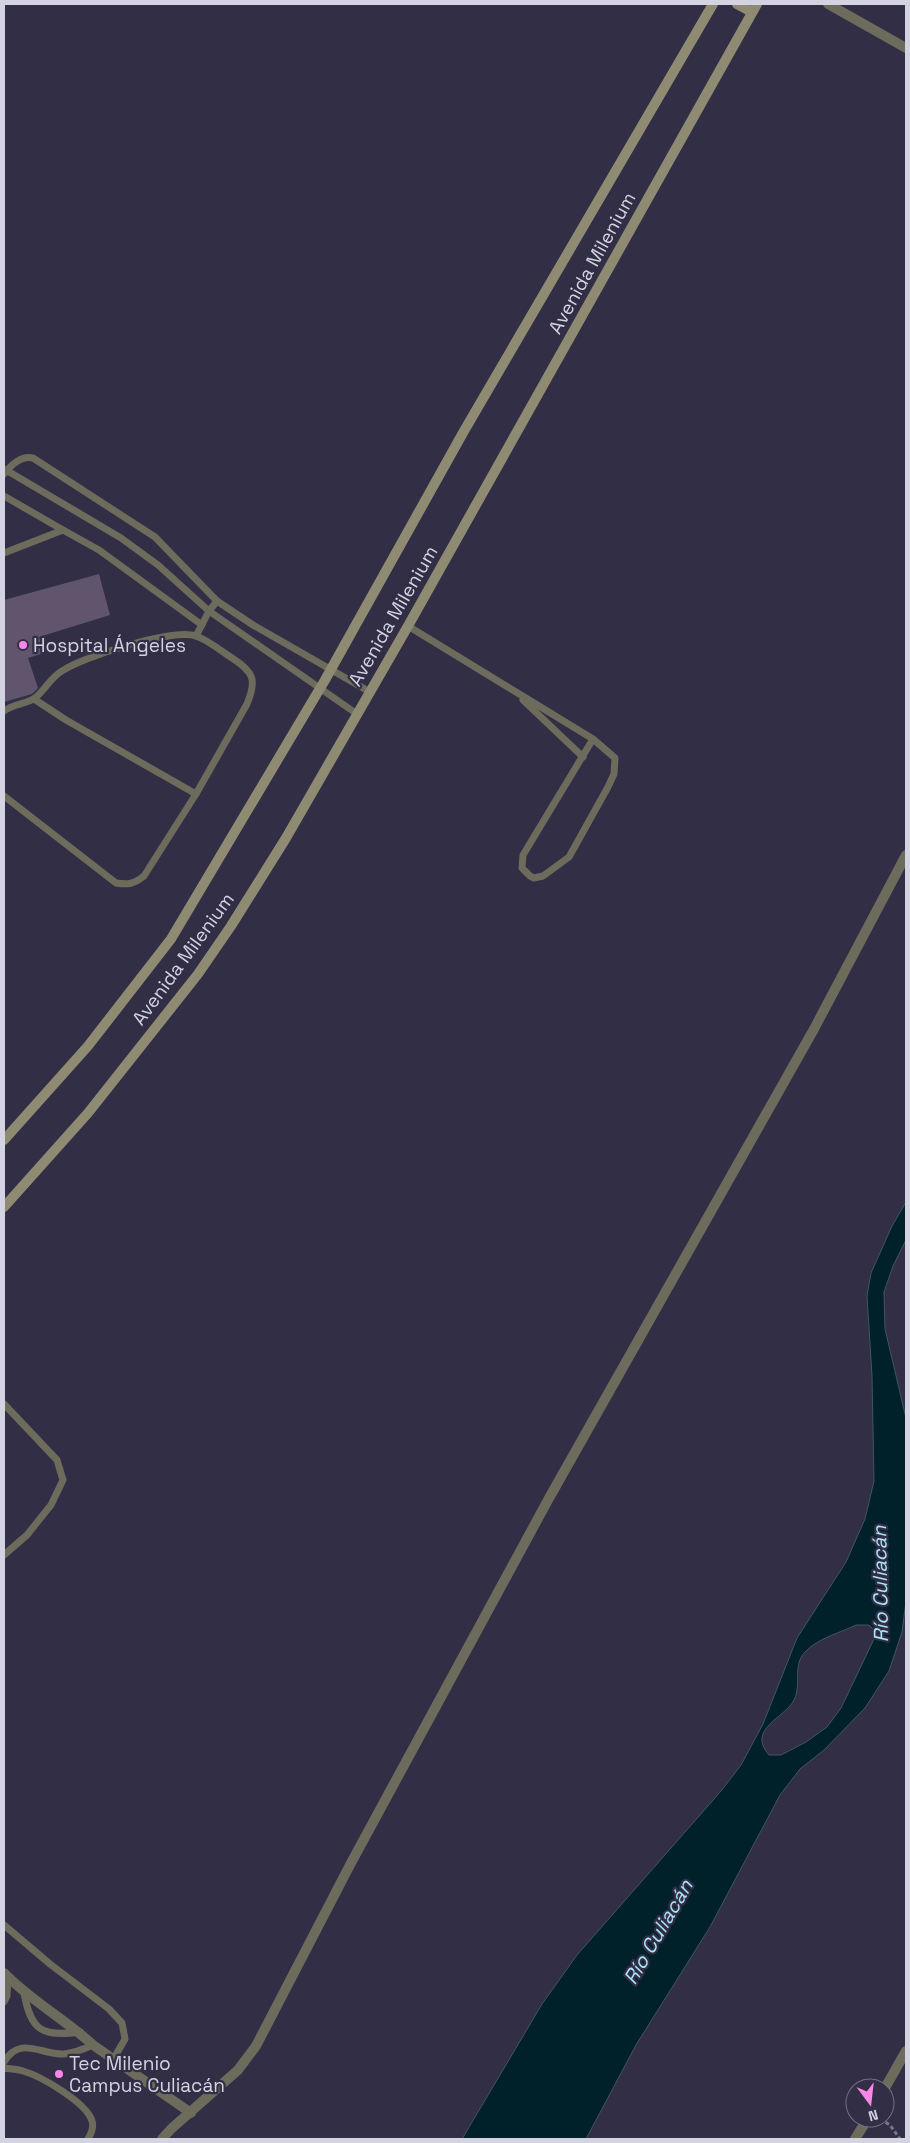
<svg xmlns="http://www.w3.org/2000/svg" width="910" height="2143" viewBox="0 0 910 2143" font-family="'Space Grotesk',sans-serif">
  <rect width="100%" height="100%" fill="#312e45"/>
  <!-- water -->
  <path fill="#00212a" stroke="#405661" fill-rule="evenodd" d="M906,1202V1240L893,1266L884,1292L885,1329L906,1418V1601L902,1632L889,1671L865,1708L824,1750L800,1769L780,1795L710,1927L636,2045L586,2139H462L542,2004L577,1955L721,1791L741,1765L763,1724L797,1638L846,1562L865,1519L874,1481L872,1376L867,1296L871,1273L892,1226ZM856,1625H869L873,1629L875,1637L841,1708L827,1727L806,1742L781,1755H769C746,1729 785,1718 794,1700C802,1684 792,1666 805,1652C818,1638 840,1633 856,1625Z"/>
  <!-- building -->
  <polygon fill="#61556d" points="99,574 110,615 39,637 44,653 28,658 38,688 32,694 4,702 4,600"/>
  <g fill="none" stroke-linecap="round" stroke-linejoin="round">
    <!-- path -->
    <polyline stroke="#787589" stroke-width="3" stroke-dasharray="4 2.5" stroke-linecap="butt" points="880,2119 890,2125 900,2139"/>
    <!-- lane -->
    <g stroke="#6d6b5c" stroke-width="7">
      <polyline points="6,470 121,538 158,565 209,611 357,714"/>
      <path d="M4,474C11,465 21,455 33,458L155,537L217,601L253,625L370,692"/>
      <polyline points="4,496 63,530"/>
      <polyline points="4,553 63,530 99,550 202,625"/>
      <polyline points="408,626 593,739 615,758 614,774 608,787 569,857 543,876 534,878 530,876 522,868 523,855 593,739"/>
      <polyline points="196,636 209,611 217,601"/>
      <polyline points="523,700 583,757"/>
      <path d="M4,711C13,704 27,704 35,698C45,690 51,677 62,671C82,657 174,628 196,636C208,640 221,651 232,658C254,672 257,680 247,704L196,794"/>
      <path d="M4,796L116,883C128,885 134,884 144,876L196,794L66,720L34,699"/>
      <polyline points="4,1404 57,1460 63,1480 51,1505 27,1535 4,1555"/>
      <polyline points="4,1925 50,1964 109,2009 122,2023 125,2039 114,2058"/>
      <path d="M24,1993C31,2031 42,2037 80,2032"/>
      <polyline points="4,2002 7,1996 8,1977"/>
      <path d="M4,2062C20,2035 41,2055 64,2054C75,2053 84,2049 93,2045"/>
      <path d="M4,2068C10,2069 17,2069 23,2071C41,2076 87,2103 92,2121C94,2127 91,2134 88,2139"/>
    </g>
    <!-- street -->
    <g stroke="#6d6b5c" stroke-width="10">
      <polyline points="828,4 906,48"/>
      <path d="M4,1973C31,2001 65,2019 93,2045L191,2113"/>
      <polyline points="885,2088 906,2051"/>
      <polyline points="162,2139 171,2129 238,2070 256,2046 351,1863 548,1500 814,1029 906,855"/>
      <polyline points="855,2139 868,2118"/>
    </g>
    <!-- secondary -->
    <g stroke="#8f8b72" stroke-width="10">
      <polyline points="737,4 752,12"/>
      <polyline points="4,1140 88,1046 171,939 325,680 464,431 713,4"/>
      <polyline points="4,1207 88,1113 198,974 231,926 286,838 408,626 757,4"/>
    </g>
  </g>
  <!-- markers -->
  <g fill="#fa87e7" stroke="#312e45" stroke-width="2">
    <circle cx="23" cy="645" r="5"/>
    <circle cx="59" cy="2074" r="5"/>
  </g>
  <g text-anchor="middle" dominant-baseline="central" stroke-width="4.5" stroke-linejoin="round" paint-order="stroke">
    <!-- street labels -->
    <g font-size="19" fill="#d4d3e2" stroke="#312e45">
      <text transform="translate(592 263) rotate(-61)">Avenida Milenium</text>
      <text transform="translate(393 616) rotate(-60)">Avenida Milenium</text>
      <text transform="translate(183 959) rotate(-54)">Avenida Milenium</text>
    </g>
    <!-- poi labels -->
    <g font-size="19" fill="#d4d3e2" stroke="#312e45" text-anchor="start">
      <text x="33" y="645">Hospital Ángeles</text>
      <text x="69" y="2063">Tec Milenio<tspan x="69" dy="22">Campus Culiacán</tspan></text>
    </g>
    <!-- water labels -->
    <g font-size="20" font-style="italic" fill="#aae5f9" stroke="#312e45">
      <text transform="translate(880 1584) rotate(-91)">Río Culiacán</text>
      <text transform="translate(658 1932) rotate(-60)">Río Culiacán</text>
    </g>
  </g>
  <!-- border -->
  <rect width="910" height="2143" fill="none" stroke="#d4d3e2" stroke-width="10"/>
  <!-- north arrow -->
  <g transform="translate(870 2103) rotate(165)"><circle r="24" fill="#312e45" stroke="#727084"/>
  <path d="M0-4L9 19L0 12L-9 19Z" fill="#fa87e7"/>
  <text y="-8" font-size="14" font-weight="bold" text-anchor="middle" fill="#d4d3e2">N</text>
  </g>
</svg>
